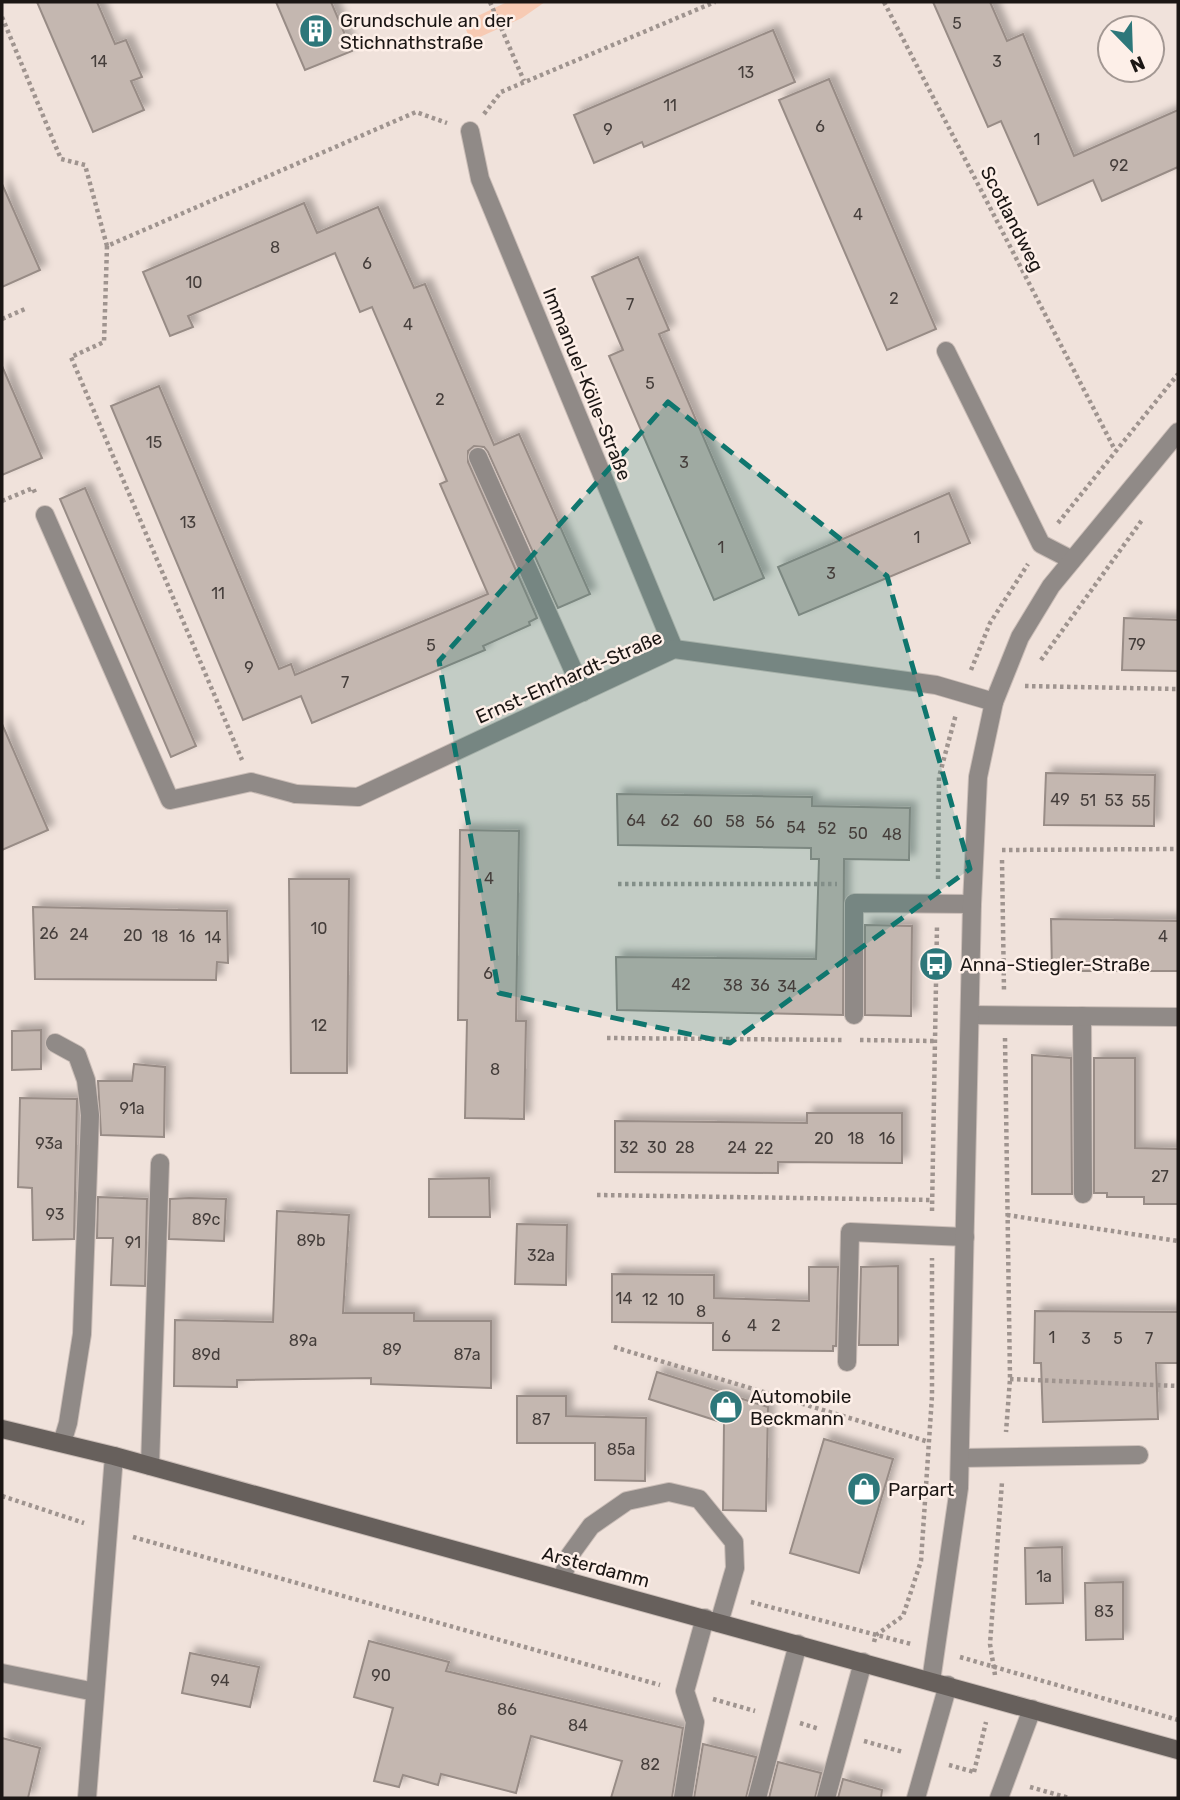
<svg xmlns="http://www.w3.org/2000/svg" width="1180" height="1800" viewBox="0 0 1180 1800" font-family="Rubik,sans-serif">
  <defs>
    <filter id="shadow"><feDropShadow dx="6" dy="-6" stdDeviation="3.5" flood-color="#0004"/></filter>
  </defs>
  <rect width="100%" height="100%" fill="#f0e2db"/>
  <!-- green -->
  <polygon fill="#f7cab3" points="507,2 545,2 522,18 471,41 463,23"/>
  <!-- building -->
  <g fill="#c4b7b0" stroke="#988c86" stroke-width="2" filter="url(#shadow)">
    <polygon points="37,2 97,2 115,44 126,40 142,77 131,81 144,110 93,132"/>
    <polygon points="276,2 331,2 352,51 305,70"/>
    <polygon points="933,2 990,2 1007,41 1023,34 1074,156 1178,110 1178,167 1102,201 1093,180 1038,205 1001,121 988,127"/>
    <polygon points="773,30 795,82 644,147 642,142 594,163 574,115"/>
    <polygon points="829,79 936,329 887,350 779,100"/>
    <polygon points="2,184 40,270 2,287"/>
    <polygon points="304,203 317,233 378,207 414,288 425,284 494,445 519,434 590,594 558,608 488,452 484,447 474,446 468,451 468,462 537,618 529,622 530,625 483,646 485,650 312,723 301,696 243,720 111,406 159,386 279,669 291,664 295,675 488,594 440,484 447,481 372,307 360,312 335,253 188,316 193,327 170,336 143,272"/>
    <polygon points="638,257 669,330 659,334 764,578 714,600 609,356 623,350 592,277"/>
    <polygon points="2,366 42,458 2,475"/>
    <polygon points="85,488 196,746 171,757 60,499"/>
    <polygon points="949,493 970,543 799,615 778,567"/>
    <polygon points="1124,618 1178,620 1178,671 1122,670"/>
    <polygon points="2,724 48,830 2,850"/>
    <polygon points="1046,773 1155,775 1154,826 1044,825"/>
    <polygon points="617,794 812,797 812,806 910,808 909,860 844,859 843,1015 617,1010 616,957 816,959 819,859 811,859 811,848 618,845"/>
    <polygon points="460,830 519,831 516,1021 526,1021 524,1119 465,1118 467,1020 458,1020"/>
    <polygon points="289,879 349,879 347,1073 291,1073"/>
    <polygon points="33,907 227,911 228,963 217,962 216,980 35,979"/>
    <polygon points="1051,919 1178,921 1178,971 1052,971"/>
    <polygon points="865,925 912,926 911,1016 865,1015"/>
    <polygon points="41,1030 41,1069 12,1070 12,1031"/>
    <polygon points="1032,1055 1071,1058 1072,1194 1032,1194"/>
    <polygon points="1094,1058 1135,1058 1135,1148 1178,1149 1178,1204 1144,1204 1144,1197 1107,1197 1107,1193 1094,1193"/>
    <polygon points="134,1064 165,1067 164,1137 101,1135 98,1081 132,1081"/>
    <polygon points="20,1098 77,1099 74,1239 33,1240 32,1188 18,1187"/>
    <polygon points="807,1113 902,1113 902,1163 778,1162 778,1173 615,1172 615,1121 807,1123"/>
    <polygon points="489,1178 490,1217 429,1217 429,1179"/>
    <polygon points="98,1197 147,1199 145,1286 111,1285 113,1238 97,1238"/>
    <polygon points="189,1198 226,1199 224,1241 169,1239 170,1199"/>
    <polygon points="277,1211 349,1215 343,1313 414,1313 414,1321 491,1321 491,1388 371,1384 371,1378 237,1380 237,1387 174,1386 175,1320 273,1322"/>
    <polygon points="517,1224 567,1225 566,1285 515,1284"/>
    <polygon points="898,1266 898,1345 859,1345 861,1267"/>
    <polygon points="809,1267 838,1267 836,1346 833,1346 833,1351 713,1350 713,1323 612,1322 612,1274 714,1275 714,1298 809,1301"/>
    <polygon points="1035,1311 1178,1312 1178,1363 1156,1363 1158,1419 1043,1422 1041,1363 1034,1363"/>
    <polygon points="657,1372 768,1407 766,1511 723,1510 724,1423 649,1399"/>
    <polygon points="517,1396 566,1396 566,1416 646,1418 645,1481 595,1480 595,1443 517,1443"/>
    <polygon points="824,1439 893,1459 859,1573 790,1553"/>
    <polygon points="1062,1547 1063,1603 1026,1604 1025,1548"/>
    <polygon points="1123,1582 1123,1639 1086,1640 1085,1583"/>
    <polygon points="369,1641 449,1662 446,1671 683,1728 672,1798 611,1798 622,1761 531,1736 516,1793 441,1774 438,1785 403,1775 399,1787 374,1781 393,1708 354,1697"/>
    <polygon points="190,1653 259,1667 250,1707 182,1693"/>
    <polygon points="2,1738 40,1748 28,1798 2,1798"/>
    <polygon points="703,1744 756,1757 746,1798 694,1798"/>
    <polygon points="778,1762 821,1773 815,1798 769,1798"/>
    <polygon points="843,1779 882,1790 881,1798 838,1798"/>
  </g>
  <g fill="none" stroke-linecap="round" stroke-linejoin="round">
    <!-- lane casing -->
    <g stroke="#cabdb7" stroke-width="20">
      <g id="lane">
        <polyline points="946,351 1041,544 1072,560"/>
        <polyline points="478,457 583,692"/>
        <polyline points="45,515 170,800 251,782 296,794"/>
        <polyline points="854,1015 854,903 972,904"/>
        <polyline points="1082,1016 1083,1194"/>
        <polyline points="55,1043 77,1055 86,1080 90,1115 82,1334 68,1423 62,1443"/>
        <polyline points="847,1362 850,1232 965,1237"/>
        <polyline points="960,1458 1139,1455"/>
        <polyline points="150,1466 160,1163"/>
        <polyline points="562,1579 570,1555 591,1526 627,1501 669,1492 699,1499 734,1542 735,1568 719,1623"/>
        <polyline points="2,1673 95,1692"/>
        <polyline points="87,1798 114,1456"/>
        <polyline points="683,1798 695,1722 685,1691 705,1618"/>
        <polyline points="757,1798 798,1644"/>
        <polyline points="826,1798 863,1662"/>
        <polyline points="916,1798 948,1685"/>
        <polyline points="999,1798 1032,1709"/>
      </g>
    </g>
    <!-- street casing -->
    <g stroke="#cabdb7" stroke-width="20">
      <g id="street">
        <polyline points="470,131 480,179 674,649"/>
        <polyline points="296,794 358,797 674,649 936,685 994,702"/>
        <polyline points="970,1015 1178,1017"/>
        <polyline points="931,1681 959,1488 972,904 978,777 994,702 1020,637 1051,586 1178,432"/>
      </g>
    </g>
    <!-- secondary casing -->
    <g stroke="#cabdb7" stroke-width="20">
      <polyline id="secondary" points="2,1429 114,1456 1178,1750"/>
    </g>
    <!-- path -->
    <g stroke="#9f948f" stroke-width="4.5" stroke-dasharray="3.5 3.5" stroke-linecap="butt">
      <polyline points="490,2 524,81"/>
      <polyline points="884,2 1115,450"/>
      <polyline points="2,17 61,159 85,165 107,246 416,112 447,123"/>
      <polyline points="484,114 501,92 715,2"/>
      <polyline points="107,246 104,342 71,357 242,760"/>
      <polyline points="2,319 25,309"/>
      <polyline points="2,501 33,488 36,495"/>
      <polyline points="1058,523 1178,374"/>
      <polyline points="1041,660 1142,520"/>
      <polyline points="971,670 990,623 1028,564"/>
      <polyline points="1025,686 1178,689"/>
      <polyline points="1002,850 1178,849"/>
      <polyline points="1002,860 1004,991"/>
      <polyline points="938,879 939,777 956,714"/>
      <polyline points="618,884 837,884"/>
      <polyline points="607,1038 845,1040"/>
      <polyline points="1005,1038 1010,1379 1006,1432"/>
      <polyline points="860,1040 935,1041"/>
      <polyline points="597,1195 932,1200"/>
      <polyline points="932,1211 937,926"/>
      <polyline points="1007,1215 1178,1241"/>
      <polyline points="614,1347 929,1442"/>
      <polyline points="1010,1379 1178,1386"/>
      <polyline points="2,1496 84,1523"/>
      <polyline points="133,1537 660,1685"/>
      <polyline points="751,1602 911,1644"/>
      <polyline points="874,1642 876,1635 903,1616 921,1561 932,1396 932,1258"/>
      <polyline points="960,1657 1178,1720"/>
      <polyline points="995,1675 990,1644 1002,1482"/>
      <polyline points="713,1699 755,1711"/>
      <polyline points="800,1723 819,1729"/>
      <polyline points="864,1741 903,1752"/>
      <polyline points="949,1765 974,1772"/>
      <polyline points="974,1772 986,1722"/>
      <polyline points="1030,1787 1069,1798"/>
    </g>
    <!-- lane -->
    <use href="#lane" stroke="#908a87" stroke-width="18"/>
    <!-- street -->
    <use href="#street" stroke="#908a87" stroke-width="18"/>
    <!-- secondary -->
    <use href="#secondary" stroke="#67605c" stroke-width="18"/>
  </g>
  <!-- marked area -->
  <path fill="#0f766e" fill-opacity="0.2" stroke="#0f766e" stroke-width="5" stroke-dasharray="14 9" stroke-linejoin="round" d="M668,402L887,576L970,869L730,1043L499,993L439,661Z"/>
  <!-- icons -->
  <defs>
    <g id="building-disc" transform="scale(1.75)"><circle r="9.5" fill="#2d777a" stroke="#fdefe8"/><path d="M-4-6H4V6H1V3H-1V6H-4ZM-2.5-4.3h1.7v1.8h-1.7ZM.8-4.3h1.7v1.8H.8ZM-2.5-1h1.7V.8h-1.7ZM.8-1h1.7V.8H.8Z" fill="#fff"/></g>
    <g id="bus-disc" transform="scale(1.75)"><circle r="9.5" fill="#2d777a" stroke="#fdefe8"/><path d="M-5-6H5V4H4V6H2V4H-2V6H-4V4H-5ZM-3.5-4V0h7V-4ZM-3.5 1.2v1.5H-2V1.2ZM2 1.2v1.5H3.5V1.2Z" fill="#fff"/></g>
    <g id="shop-disc" transform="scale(1.75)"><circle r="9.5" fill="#2d777a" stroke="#fdefe8"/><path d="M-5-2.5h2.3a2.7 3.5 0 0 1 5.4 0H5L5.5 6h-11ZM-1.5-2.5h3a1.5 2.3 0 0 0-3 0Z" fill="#fff"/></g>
  </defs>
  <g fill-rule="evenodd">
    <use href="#building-disc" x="316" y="31"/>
    <use href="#bus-disc" x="936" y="964"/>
    <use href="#shop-disc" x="726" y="1407"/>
    <use href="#shop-disc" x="864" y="1489"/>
  </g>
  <g text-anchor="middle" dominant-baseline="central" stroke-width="5" stroke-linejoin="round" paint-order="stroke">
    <!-- number labels -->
    <g font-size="16" fill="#453e3b">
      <text x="957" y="23">5</text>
      <text x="99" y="61">14</text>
      <text x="997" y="61">3</text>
      <text x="746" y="72">13</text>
      <text x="670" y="105">11</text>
      <text x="820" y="126">6</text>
      <text x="608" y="129">9</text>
      <text x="1037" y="139">1</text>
      <text x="1119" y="165">92</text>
      <text x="858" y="214">4</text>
      <text x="275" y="247">8</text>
      <text x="367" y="263">6</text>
      <text x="194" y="282">10</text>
      <text x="894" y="298">2</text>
      <text x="630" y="304">7</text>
      <text x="408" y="324">4</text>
      <text x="650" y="383">5</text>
      <text x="440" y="399">2</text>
      <text x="154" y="442">15</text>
      <text x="684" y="462">3</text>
      <text x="188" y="522">13</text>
      <text x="917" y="537">1</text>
      <text x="721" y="547">1</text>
      <text x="831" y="573">3</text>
      <text x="218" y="593">11</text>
      <text x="1137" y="644">79</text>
      <text x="431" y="645">5</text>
      <text x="249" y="667">9</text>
      <text x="345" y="682">7</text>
      <text x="1060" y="799">49</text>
      <text x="1088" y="800">51</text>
      <text x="1114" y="800">53</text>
      <text x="1141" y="801">55</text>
      <text x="636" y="820">64</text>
      <text x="670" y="820">62</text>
      <text x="703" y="821">60</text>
      <text x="735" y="821">58</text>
      <text x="765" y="822">56</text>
      <text x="796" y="827">54</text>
      <text x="827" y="828">52</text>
      <text x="858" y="833">50</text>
      <text x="892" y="834">48</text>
      <text x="489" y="878">4</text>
      <text x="319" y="928">10</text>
      <text x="49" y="933">26</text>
      <text x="79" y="934">24</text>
      <text x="133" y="935">20</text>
      <text x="160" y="936">18</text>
      <text x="187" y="936">16</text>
      <text x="1163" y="936">4</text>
      <text x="213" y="937">14</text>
      <text x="488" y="973">6</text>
      <text x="681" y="984">42</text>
      <text x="733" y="985">38</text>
      <text x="760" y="985">36</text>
      <text x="787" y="986">34</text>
      <text x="319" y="1025">12</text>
      <text x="495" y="1069">8</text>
      <text x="132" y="1108">91a</text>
      <text x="824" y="1138">20</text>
      <text x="856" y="1138">18</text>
      <text x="887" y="1138">16</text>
      <text x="49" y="1143">93a</text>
      <text x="629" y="1147">32</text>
      <text x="657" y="1147">30</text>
      <text x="685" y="1147">28</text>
      <text x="737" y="1147">24</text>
      <text x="764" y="1148">22</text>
      <text x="1160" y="1176">27</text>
      <text x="55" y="1214">93</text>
      <text x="206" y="1219">89c</text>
      <text x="311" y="1240">89b</text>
      <text x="133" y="1242">91</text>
      <text x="541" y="1255">32a</text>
      <text x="624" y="1298">14</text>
      <text x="650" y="1299">12</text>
      <text x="676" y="1299">10</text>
      <text x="701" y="1311">8</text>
      <text x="752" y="1325">4</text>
      <text x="776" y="1325">2</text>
      <text x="726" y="1336">6</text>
      <text x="1052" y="1337">1</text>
      <text x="1086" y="1338">3</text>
      <text x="1118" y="1338">5</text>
      <text x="1149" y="1338">7</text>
      <text x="303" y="1340">89a</text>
      <text x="392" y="1349">89</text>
      <text x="206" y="1354">89d</text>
      <text x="467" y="1354">87a</text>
      <text x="541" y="1419">87</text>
      <text x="621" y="1449">85a</text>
      <text x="1044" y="1576">1a</text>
      <text x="1104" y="1611">83</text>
      <text x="381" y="1675">90</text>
      <text x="220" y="1680">94</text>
      <text x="507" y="1709">86</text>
      <text x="578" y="1725">84</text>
      <text x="650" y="1764">82</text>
    </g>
    <!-- poi labels -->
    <g font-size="19" fill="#1b1614" stroke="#fdefe8" text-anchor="start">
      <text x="340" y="20">Grundschule an der<tspan x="340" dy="22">Stichnathstraße</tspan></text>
      <text x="960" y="964">Anna-Stiegler-Straße</text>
      <text x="750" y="1396">Automobile<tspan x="750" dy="22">Beckmann</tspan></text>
      <text x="888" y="1489">Parpart</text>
    </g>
    <!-- street labels -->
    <g font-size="19" fill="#1b1614" stroke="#fdefe8">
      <text transform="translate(1012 219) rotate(63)">Scotlandweg</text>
      <text transform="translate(587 384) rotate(68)">Immanuel-Kölle-Straße</text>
      <text transform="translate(569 677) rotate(-24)">Ernst-Ehrhardt-Straße</text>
      <text transform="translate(596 1567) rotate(15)">Arsterdamm</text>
    </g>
  </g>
  <!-- border -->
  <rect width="1180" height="1800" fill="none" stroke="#1b1614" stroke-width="7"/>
  <!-- north arrow -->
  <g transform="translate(1131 49) rotate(157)"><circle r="33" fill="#fdefe8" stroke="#a39893" stroke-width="2"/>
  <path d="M0-5L12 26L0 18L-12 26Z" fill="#2d777a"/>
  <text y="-10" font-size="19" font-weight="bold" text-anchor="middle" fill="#1b1614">N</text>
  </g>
</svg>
